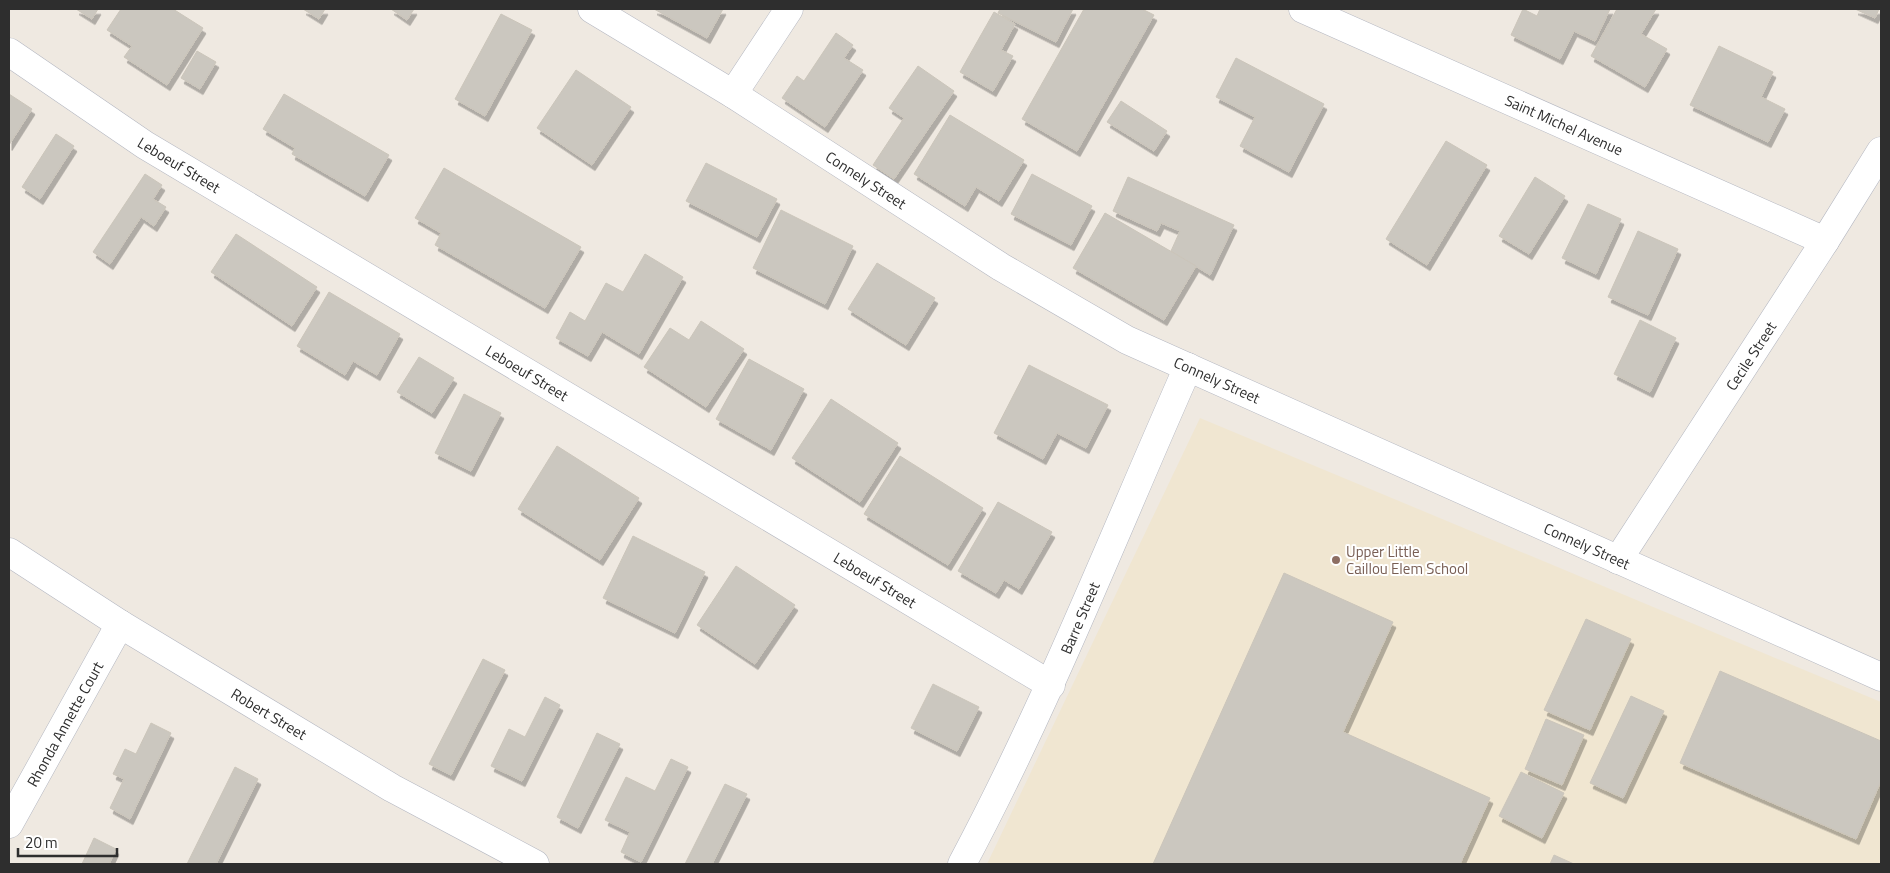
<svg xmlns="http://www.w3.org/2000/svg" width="1890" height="873" viewBox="0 0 1890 873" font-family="'Titillium Web',sans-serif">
  <defs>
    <filter id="shadow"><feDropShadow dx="3" dy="5.5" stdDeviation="0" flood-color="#0004"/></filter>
  </defs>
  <rect width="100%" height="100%" fill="#efe9e1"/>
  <!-- education -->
  <polygon fill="#f0e6d1" points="1200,418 1881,702 1881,864 987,864"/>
  <!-- building -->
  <g fill="#cbc7bf" stroke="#cbc5ba" filter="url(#shadow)">
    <polygon points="76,9 98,9 92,19"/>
    <polygon points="121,9 173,9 203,28 167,85 124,57 132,46 107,30"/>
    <polygon points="303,9 325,9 319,19"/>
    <polygon points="391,9 414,9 407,20"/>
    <polygon points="654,9 723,9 707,38"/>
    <polygon points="1000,9 1073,9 1056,42 998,13"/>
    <polygon points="1084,9 1142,9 1154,15 1077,151 1022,119"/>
    <polygon points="1523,9 1537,16 1540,9 1610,9 1595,41 1574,31 1560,59 1511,35"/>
    <polygon points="1617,9 1656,9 1641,34 1667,49 1645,87 1591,56"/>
    <polygon points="1855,9 1879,9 1875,18"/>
    <polygon points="994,12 1015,24 1001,50 1013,56 993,91 960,72"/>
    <polygon points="501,14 532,30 485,116 455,99"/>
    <polygon points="836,33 853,45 844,58 863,70 825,127 782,98 797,76 804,81"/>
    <polygon points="1719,46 1773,72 1761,97 1785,109 1768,142 1690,105"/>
    <polygon points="197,51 216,62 200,89 181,78"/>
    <polygon points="1236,58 1324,104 1289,172 1240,146 1255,117 1216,97"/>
    <polygon points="918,66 954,91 894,179 873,165 904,118 889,108"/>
    <polygon points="576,70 631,107 592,165 537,128"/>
    <polygon points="9,94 32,109 9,145"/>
    <polygon points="284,94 389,155 365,196 292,154 295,148 263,129"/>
    <polygon points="1121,101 1167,131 1154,151 1107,122"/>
    <polygon points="950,115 1024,160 999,201 976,187 965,206 914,174"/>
    <polygon points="56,134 74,146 40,199 22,187"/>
    <polygon points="1446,141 1487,165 1427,265 1386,239"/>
    <polygon points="706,163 777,199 757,237 686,201"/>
    <polygon points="444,168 581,247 545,308 435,245 441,233 415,218"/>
    <polygon points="145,174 162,185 153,199 166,207 154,226 141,217 110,264 93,252"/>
    <polygon points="1032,174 1092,206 1071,245 1011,214"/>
    <polygon points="1128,177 1234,225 1210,275 1171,251 1180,231 1161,223 1157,231 1113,211"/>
    <polygon points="1535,177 1565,196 1529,254 1499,236"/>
    <polygon points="1588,204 1621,219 1596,274 1562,258"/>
    <polygon points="781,210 853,246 825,304 753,268"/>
    <polygon points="1105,213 1196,266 1164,320 1073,268"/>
    <polygon points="1638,231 1678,249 1648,315 1608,297"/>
    <polygon points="236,234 317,287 292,326 211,272"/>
    <polygon points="645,254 683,277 639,354 602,332 588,356 556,338 570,312 585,321 606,283 623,292"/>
    <polygon points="877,263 935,298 906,345 848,309"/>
    <polygon points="329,292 400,334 377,375 353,361 345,375 297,346"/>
    <polygon points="1640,320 1676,338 1650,392 1614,374"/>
    <polygon points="701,321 744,349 706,407 644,367 670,328 689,340"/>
    <polygon points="419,357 454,378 432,413 397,392"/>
    <polygon points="749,359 804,389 771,450 716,419"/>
    <polygon points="1029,365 1108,405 1086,448 1057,433 1043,459 994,433"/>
    <polygon points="464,394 501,413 471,471 435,453"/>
    <polygon points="831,399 898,443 860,502 792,458"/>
    <polygon points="557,446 639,498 600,560 518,509"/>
    <polygon points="900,456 983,508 948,565 864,514"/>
    <polygon points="998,502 1052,532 1019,589 1004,580 996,593 958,571"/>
    <polygon points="633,536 705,572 675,633 603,598"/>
    <polygon points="736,566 795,605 755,664 697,625"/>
    <polygon points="1284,573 1393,622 1343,732 1490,798 1460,864 1153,864"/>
    <polygon points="1586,619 1631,639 1590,730 1544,710"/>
    <polygon points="483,659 505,670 451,775 429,764"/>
    <polygon points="1720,671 1881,741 1881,781 1856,839 1680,763"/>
    <polygon points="933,684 979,707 957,751 911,728"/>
    <polygon points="1631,696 1664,711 1623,798 1590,783"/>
    <polygon points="545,697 560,705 522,781 491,766 509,729 525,737"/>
    <polygon points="1546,719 1584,735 1562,785 1525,769"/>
    <polygon points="151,723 171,733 130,819 110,808 124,779 113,774 125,749 136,754"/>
    <polygon points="597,733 620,744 578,828 557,817"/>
    <polygon points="671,759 688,767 641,862 621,852 630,832 605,820 626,777 655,791"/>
    <polygon points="235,767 258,779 216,864 187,864"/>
    <polygon points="1521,772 1564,793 1542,838 1499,816"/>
    <polygon points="725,784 747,794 712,864 685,864"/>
    <polygon points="94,838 116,849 109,864 82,864"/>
    <polygon points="1554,855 1574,864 1550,864"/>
  </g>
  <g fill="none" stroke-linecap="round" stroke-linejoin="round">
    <!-- street casing -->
    <g stroke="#b4b7c1" stroke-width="29">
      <g id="street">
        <polyline points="592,9 733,94 1001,267 1127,340 1881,677"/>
        <polyline points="1303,9 1825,241"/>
        <polyline points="9,52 145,145 1051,685"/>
        <polyline points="733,94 789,9"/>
        <polyline points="9,552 120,624 392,788 535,864"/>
        <polyline points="1618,560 1825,241 1881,151"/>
        <polyline points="9,824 120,624"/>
        <path d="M962,864C1048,703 1114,534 1188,367"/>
      </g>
    </g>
    <!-- street -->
    <use href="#street" stroke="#fff" stroke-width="28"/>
  </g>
  <!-- markers -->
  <circle fill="#8d6e63" stroke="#fff" stroke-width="2" cx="1336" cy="560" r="5"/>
  <g text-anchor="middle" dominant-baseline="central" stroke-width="4" stroke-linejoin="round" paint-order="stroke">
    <!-- street labels -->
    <g font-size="15" fill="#2e2e2e" stroke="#fff">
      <text transform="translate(1564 125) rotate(24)">Saint Michel Avenue</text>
      <text transform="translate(179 165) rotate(31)">Leboeuf Street</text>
      <text transform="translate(866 180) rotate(33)">Connely Street</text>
      <text transform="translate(1751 356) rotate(-57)">Cecile Street</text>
      <text transform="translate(527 373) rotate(31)">Leboeuf Street</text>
      <text transform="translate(1217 380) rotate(24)">Connely Street</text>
      <text transform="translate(1587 546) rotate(24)">Connely Street</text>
      <text transform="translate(875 580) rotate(31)">Leboeuf Street</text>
      <text transform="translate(1080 618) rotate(-67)">Barre Street</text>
      <text transform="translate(269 714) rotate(31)">Robert Street</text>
      <text transform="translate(65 724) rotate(-61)">Rhonda Annette Court</text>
    </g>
    <!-- education labels -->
    <g font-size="15" fill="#785e54" stroke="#fff" text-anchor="start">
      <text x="1346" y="551">Upper Little<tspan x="1346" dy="17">Caillou Elem School</tspan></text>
    </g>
  </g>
  <!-- border -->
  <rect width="1890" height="873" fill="none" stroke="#2e2e2e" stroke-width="20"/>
  <!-- scale -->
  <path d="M18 848v8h99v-8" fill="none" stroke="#2e2e2e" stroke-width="2.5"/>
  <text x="25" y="848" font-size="15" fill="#2e2e2e" stroke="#ffffff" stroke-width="4" paint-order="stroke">20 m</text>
</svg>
